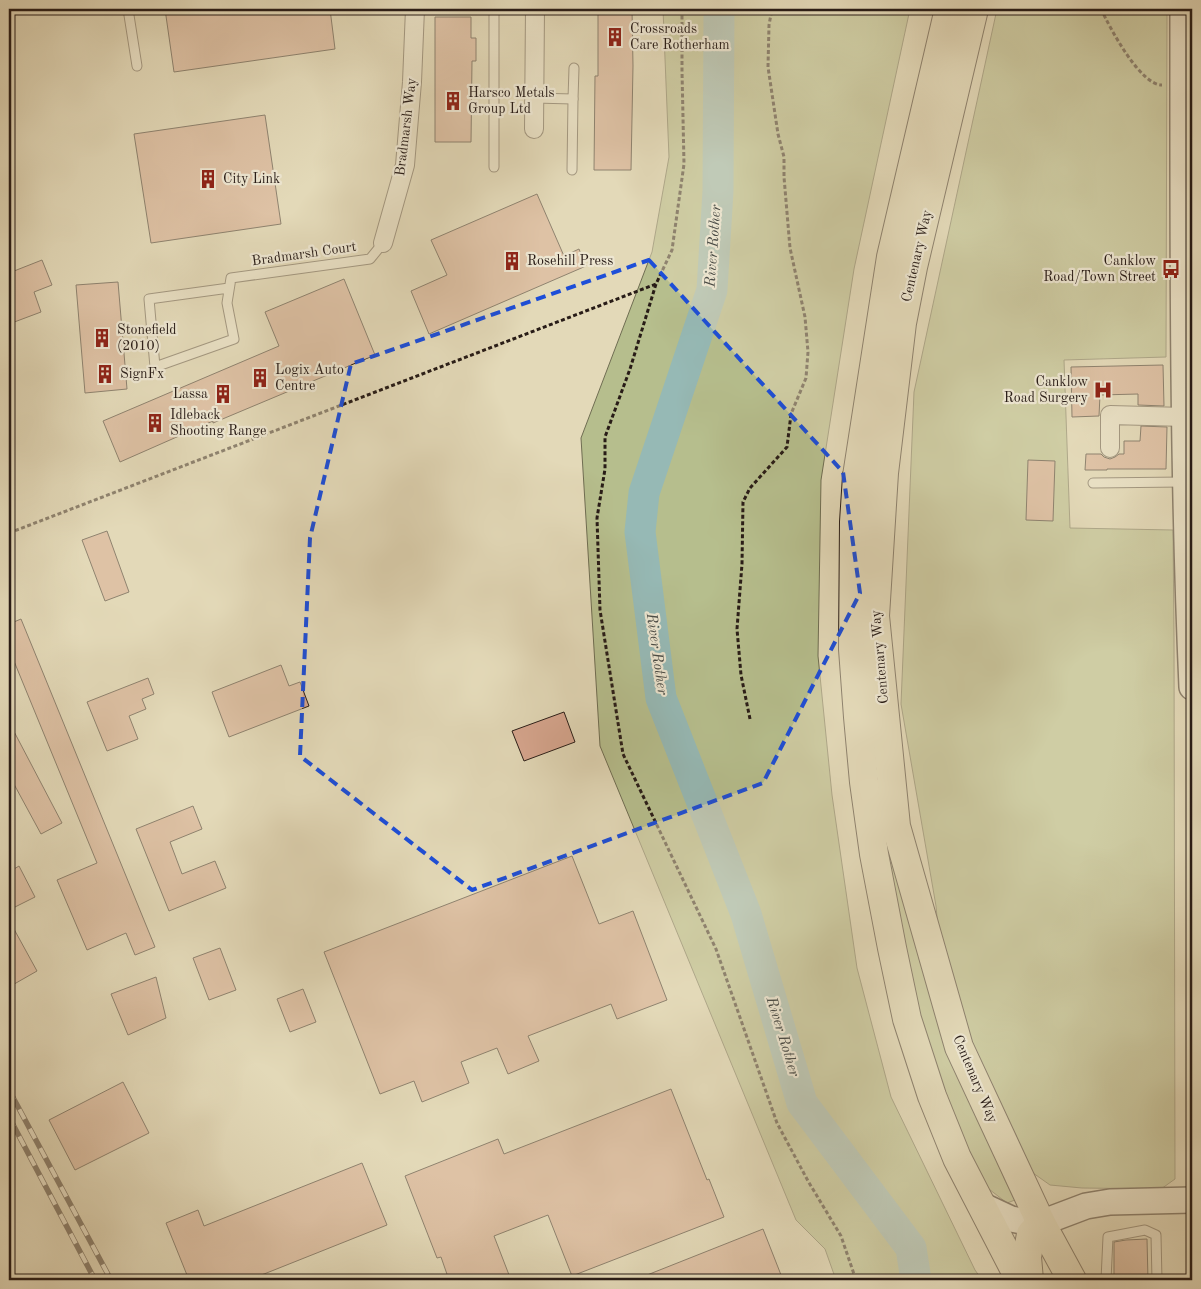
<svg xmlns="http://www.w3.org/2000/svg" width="1201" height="1289" viewBox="0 0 1201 1289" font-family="'Old Standard TT',serif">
  <rect width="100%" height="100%" fill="#e3d9b8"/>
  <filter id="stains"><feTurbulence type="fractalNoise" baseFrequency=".004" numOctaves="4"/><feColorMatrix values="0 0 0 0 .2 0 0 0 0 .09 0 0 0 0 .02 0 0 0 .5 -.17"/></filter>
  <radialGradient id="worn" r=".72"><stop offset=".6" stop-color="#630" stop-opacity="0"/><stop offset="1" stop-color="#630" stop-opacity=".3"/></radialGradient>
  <!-- green -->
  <g fill="#b6be8d" stroke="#6f6d52">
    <polygon points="663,9 910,9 854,269 821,480 818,656 832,795 857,968 891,1097 975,1270 982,1280 836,1280 825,1249 796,1220 600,746 581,438 652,252 669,157"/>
    <polygon points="997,9 1167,9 1166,357 1064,360 1070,528 1173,530 1174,637 1175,1179 1161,1189 1082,1188 1050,1185 1026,1168 969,1035 939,939 936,906 901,704 914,392"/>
    <polygon points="882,817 920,962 954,1062 1005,1180 1015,1200 1007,1203 985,1186 974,1166 947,1102 923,1030 907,963"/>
  </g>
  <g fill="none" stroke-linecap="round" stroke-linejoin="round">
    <!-- river -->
    <polyline stroke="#96b9b5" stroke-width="31" points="719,9 718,191 712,290 644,493 640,532 661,698 746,914 802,1103 911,1248 916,1280"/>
  </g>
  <!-- building -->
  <g fill="#d7a68f" stroke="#281c17">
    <polygon points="165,9 330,9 335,49 174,72"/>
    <polygon points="598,9 632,9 633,66 631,170 594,170 595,76 598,76"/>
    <polygon points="435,17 471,17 471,38 476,38 476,61 472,61 471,142 435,142"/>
    <polygon points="265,115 281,224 151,243 134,134"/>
    <polygon points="537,194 564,256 579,249 586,266 429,334 411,291 447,275 431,240"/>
    <polygon points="42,260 52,285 34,292 41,312 9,324 9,273"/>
    <polygon points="344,279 375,355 213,423 213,421 120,462 103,421 279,346 265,312"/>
    <polygon points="118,282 127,389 85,393 76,285"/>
    <polygon points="1163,365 1164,406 1138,405 1138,394 1100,395 1099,416 1072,417 1071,367"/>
    <polygon points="1141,426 1167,427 1166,469 1107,469 1107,470 1085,470 1086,454 1101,454 1104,457 1110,459 1115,457 1119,454 1124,454 1124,441 1140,441"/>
    <polygon points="1028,460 1055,461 1053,521 1026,520"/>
    <polygon points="107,531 129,592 105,601 82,540"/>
    <polygon points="21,619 155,947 135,955 126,933 87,950 57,880 97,863 9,649 9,624"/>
    <polygon points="281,665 289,686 300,682 309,706 229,737 212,692"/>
    <polygon points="148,678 154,694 142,699 146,709 129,716 138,739 107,751 87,702"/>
    <polygon points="564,712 575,742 524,761 512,731"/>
    <polygon points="9,722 62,823 41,834 9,775"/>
    <polygon points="193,806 202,829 170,842 182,874 215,861 226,888 169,911 136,829"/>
    <polygon points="572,856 599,924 633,911 667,1000 617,1019 611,1004 528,1036 539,1061 508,1074 497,1048 461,1062 469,1083 422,1102 414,1081 380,1094 324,952"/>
    <polygon points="19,866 35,897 9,910 9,872"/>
    <polygon points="9,920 37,971 9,987"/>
    <polygon points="220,948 236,990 209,1000 193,958"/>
    <polygon points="156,977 166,1018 128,1035 111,994"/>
    <polygon points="303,989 316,1022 290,1032 277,999"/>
    <polygon points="123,1082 149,1133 75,1170 49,1120"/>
    <polygon points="671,1089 707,1180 709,1179 724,1217 572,1276 548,1215 494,1236 511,1280 449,1280 441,1257 437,1258 405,1176 498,1139 504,1154"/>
    <polygon points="362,1163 387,1225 249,1280 189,1280 166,1223 198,1210 204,1226"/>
    <polygon points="763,1229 783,1280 637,1280 637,1279"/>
    <polygon points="1147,1239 1148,1280 1114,1280 1114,1242 1126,1240"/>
  </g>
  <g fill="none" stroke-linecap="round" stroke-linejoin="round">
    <!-- lane casing -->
    <g stroke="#574b3f" stroke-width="11">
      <g id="lane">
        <polyline points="128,9 137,66"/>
        <polyline points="534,98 573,99 574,68"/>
        <polyline points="494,167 494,9"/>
        <polyline points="572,170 573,99"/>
        <polyline points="229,288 149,299 155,367 234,339 227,303 231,278 370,259 383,243"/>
        <polyline points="1093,483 1183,482"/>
        <polyline points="1106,1280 1108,1237 1145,1230 1156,1235 1157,1280"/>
      </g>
    </g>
    <!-- street casing -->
    <g stroke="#574b3f" stroke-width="20">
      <g id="street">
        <polyline points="534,129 535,9"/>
        <polyline points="383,243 405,165 412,82 415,9"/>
        <polyline points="1110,448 1110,415 1185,417"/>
      </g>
    </g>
    <!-- secondary casing -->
    <g stroke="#281c17" stroke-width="28">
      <g id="secondary">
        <path d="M1183,9C1183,235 1182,461 1192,687"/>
        <polyline points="981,1205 1011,1219 1028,1222 1041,1223 1086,1206 1110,1202 1192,1200"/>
      </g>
    </g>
    <!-- primary casing -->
    <g stroke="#281c17" stroke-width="30">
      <g id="primary">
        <polyline points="949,9 891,257 857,476 854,522 853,649 858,717 864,782 874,854 892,948 907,1019 932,1096 957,1158 1020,1280"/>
        <polyline points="974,9 913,267 902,323 884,473 875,616 896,826 959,1047 1041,1223 1072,1280"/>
        <polyline points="1029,1280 1027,1257 1031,1234 1041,1223"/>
      </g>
    </g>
    <!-- path -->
    <g stroke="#281c17" stroke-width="3" stroke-dasharray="4 2.5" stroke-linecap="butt">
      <polyline points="682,9 682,71 684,164 672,250 656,284 630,369 605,437 605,469 597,518 600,610 623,754 716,949 777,1123 808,1181 841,1236 856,1280"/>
      <path d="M1101,9C1110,28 1140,85 1162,85"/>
      <polyline points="9,533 656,284"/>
      <polyline points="750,719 741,675 737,629 742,564 743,502 750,488 787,447 791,414 806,378 808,352 805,317 790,248 784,177 784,157 778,134 768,67 769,25 772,9"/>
    </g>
    <!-- lane -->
    <use href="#lane" stroke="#ede6d1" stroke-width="9"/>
    <!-- street -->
    <use href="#street" stroke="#ede6d1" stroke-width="18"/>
    <!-- secondary -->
    <use href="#secondary" stroke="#ede6d1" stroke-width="25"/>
    <!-- primary -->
    <use href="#primary" stroke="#e3d9b8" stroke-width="28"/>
    <!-- rail casing -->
    <g stroke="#281c17" stroke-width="5.5">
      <g id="rail">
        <polyline points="9,1090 111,1280"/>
        <polyline points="9,1117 95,1280"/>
      </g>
    </g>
    <!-- rail -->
    <use href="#rail" stroke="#ede6d1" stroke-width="4" stroke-dasharray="11" stroke-linecap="butt"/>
  </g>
  <!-- marked area -->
  <path d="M0 0H1201V1289H0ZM649,260L843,472L860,593L763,783L472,890L300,756L310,538L351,364Z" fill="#e3d9b8" fill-opacity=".55" fill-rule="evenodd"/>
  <path fill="none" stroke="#1d4ed8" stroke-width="4" stroke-dasharray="10 6" stroke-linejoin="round" d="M649,260L843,472L860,593L763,783L472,890L300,756L310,538L351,364Z"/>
  <!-- icons -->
  <defs>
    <g id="building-bare" transform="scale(1.5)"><path d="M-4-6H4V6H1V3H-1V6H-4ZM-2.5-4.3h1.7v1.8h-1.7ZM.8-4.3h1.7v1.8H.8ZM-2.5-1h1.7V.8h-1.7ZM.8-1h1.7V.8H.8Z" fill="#8f2418" stroke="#ede6d1" stroke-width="2.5" paint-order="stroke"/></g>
    <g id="bus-bare" transform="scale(1.5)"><path d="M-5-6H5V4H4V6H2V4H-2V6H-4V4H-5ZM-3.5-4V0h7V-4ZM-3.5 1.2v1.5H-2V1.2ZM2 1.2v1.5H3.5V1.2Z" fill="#8f2418" stroke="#ede6d1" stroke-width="2.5" paint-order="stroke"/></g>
    <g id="hospital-bare" transform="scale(1.5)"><path d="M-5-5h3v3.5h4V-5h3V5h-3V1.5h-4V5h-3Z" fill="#8f2418" stroke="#ede6d1" stroke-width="2.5" paint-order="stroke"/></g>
  </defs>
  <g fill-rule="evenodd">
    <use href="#building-bare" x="615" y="37"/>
    <use href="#building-bare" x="453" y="101"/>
    <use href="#building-bare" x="208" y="179"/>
    <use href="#building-bare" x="512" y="261"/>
    <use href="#bus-bare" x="1171" y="269"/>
    <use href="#building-bare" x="102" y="338"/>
    <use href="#building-bare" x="105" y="374"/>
    <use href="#building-bare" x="260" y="378"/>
    <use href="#hospital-bare" x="1103" y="390"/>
    <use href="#building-bare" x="223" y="394"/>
    <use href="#building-bare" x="155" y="423"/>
  </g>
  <g text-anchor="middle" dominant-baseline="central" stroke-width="4.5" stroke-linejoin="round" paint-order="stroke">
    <!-- poi labels -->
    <g font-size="14" fill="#281c17" stroke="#ede6d1" text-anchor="start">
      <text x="630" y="29">Crossroads<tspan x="630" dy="16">Care Rotherham</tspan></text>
      <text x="468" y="93">Harsco Metals<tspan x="468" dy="16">Group Ltd</tspan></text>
      <text x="223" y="179">City Link</text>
      <text x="527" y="261">Rosehill Press</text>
      <text x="1156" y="261" text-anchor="end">Canklow<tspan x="1156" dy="16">Road/Town Street</tspan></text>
      <text x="117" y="330">Stonefield<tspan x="117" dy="16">(2010)</tspan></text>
      <text x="275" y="370">Logix Auto<tspan x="275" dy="16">Centre</tspan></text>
      <text x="120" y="374">SignFx</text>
      <text x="1088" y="382" text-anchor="end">Canklow<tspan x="1088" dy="16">Road Surgery</tspan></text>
      <text x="208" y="394" text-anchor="end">Lassa</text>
      <text x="170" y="415">Idleback<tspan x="170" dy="16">Shooting Range</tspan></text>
    </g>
    <!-- street labels -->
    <g font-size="14" fill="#281c17" stroke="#ede6d1">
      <text transform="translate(406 127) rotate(-83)">Bradmarsh Way</text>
      <text transform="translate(304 254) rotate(-8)">Bradmarsh Court</text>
      <text transform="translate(917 256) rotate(-77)">Centenary Way</text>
      <text transform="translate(880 657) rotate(-95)">Centenary Way</text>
      <text transform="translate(975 1079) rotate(67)">Centenary Way</text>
    </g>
    <!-- water labels -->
    <g font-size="15" font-style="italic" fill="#494b46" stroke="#ede6d1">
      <text transform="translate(714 246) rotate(-86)">River Rother</text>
      <text transform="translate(656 654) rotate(82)">River Rother</text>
      <text transform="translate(782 1037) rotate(73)">River Rother</text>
    </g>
  </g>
  <!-- margin -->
  <rect width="1201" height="1289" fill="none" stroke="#e3d9b8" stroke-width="30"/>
  <rect x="10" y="10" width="1181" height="1269" fill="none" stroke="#281c17" stroke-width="2.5"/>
  <rect x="15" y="15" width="1171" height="1259" fill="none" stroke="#281c17"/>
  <rect width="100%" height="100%" filter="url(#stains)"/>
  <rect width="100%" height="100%" fill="url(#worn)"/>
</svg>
